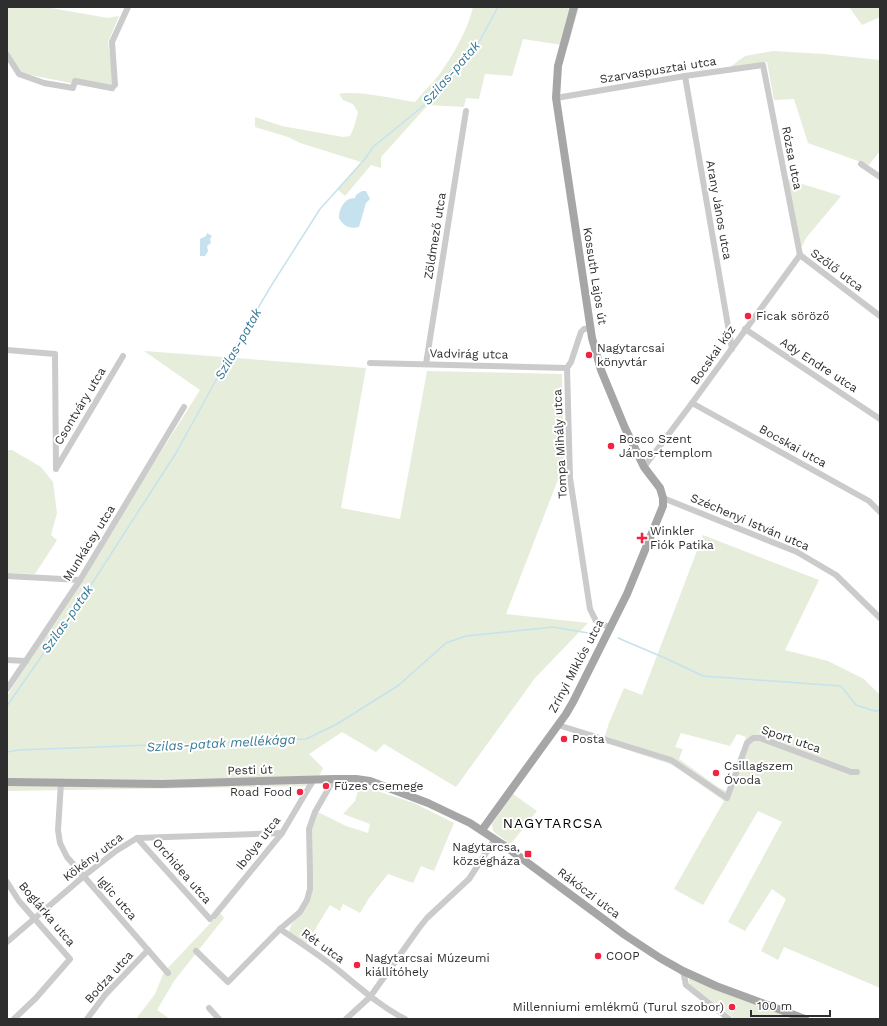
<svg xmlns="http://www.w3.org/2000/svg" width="887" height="1026" viewBox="0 0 887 1026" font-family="'Work Sans',sans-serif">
  <rect width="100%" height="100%" fill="#fff"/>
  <!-- green -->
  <g fill="#e6eddb" fill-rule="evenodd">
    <polygon points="7,7 45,7 108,18 119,16 108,42 115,92 16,72 7,59"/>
    <path d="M473,7H579L568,46L523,39L512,76L485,74L479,99L466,98L464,107L428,105L381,157V168L371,165L345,196L337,189L361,162L300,143L288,137L255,127V117L282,126L343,137L350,136L354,127L358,112L353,104L343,100L339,94C358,90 394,99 415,102C425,90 437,79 445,66C456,50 469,26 473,7Z"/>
    <polygon points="849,7 880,7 880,17 862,25"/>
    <polygon points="773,51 824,54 880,60 880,151 869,165 808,143 794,99 774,100 767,62 730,67 745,56"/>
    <polygon points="786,179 841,196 806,238 799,252"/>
    <polygon points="144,351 366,368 341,508 400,519 427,371 562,374 564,464 506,614 588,623 535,678 456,787 384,744 376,752 342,732 309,754 323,768 314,786 7,791 7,696 200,390"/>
    <polygon points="7,450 12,450 41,467 53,482 57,513 51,535 57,540 35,574 7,573"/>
    <path d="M703,535L819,580L785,650L828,661L864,679L880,695V988L784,947L778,960L761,951L786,899L772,889L745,931L728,922L782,822L758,811L703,905L674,889L724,801L673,765L603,742L609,723L624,688L642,695ZM681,733L730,746L737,734L746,737L726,791L718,787L679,759L683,749L675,747Z"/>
    <polygon points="365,787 414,803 454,823 434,871 421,866 413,883 388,874 369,898 360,913 343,904 340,911 330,905 306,944 289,932 291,925 301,913 310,894 310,829 318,812 346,826 368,833 370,824 343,814 355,801 359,788"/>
    <polygon points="513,794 537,811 514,840 510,844 493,831 492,824"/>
    <polygon points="220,913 224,918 174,981 157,1010 170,1019 136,1019 155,994 164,972"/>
    <polygon points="689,977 716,990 793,1019 735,1019 690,985 689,980"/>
  </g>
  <!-- water -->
  <g fill="#c5e2ee">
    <path d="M362,191H366L370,199L366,203L359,227C350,229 344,227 339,218C339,209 344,198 355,198L356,195Z"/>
    <polygon points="207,233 212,236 210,239 211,243 207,246 208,251 205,256 200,256 200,239 206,236"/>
  </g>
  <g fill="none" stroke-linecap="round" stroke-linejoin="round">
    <!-- stream -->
    <g stroke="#c5e2ee" stroke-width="1.5">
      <polyline points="618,638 665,658 703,676 841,686 856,705 875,711 880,710"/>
      <polyline points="7,706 91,585 176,453 221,371 271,286 320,209 365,159 373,147 433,98 451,70 478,44 498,7"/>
      <polyline points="7,752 19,750 306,739 337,724 399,685 446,643 466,636 553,627 594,634"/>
    </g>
    <!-- minor -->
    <g stroke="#cbcbcb" stroke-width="6">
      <polyline points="7,55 19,74 44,83 73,88 75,81 112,88 115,85 112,42 128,7"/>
      <polyline points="685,76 732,349"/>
      <polyline points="556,98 685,76 763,65 800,255"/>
      <polyline points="861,164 880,177"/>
      <polyline points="800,255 880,316"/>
      <polyline points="591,328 584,329 581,332 571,362 567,368 570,478 590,609 596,621 611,628"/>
      <polyline points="745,329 880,419"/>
      <polyline points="7,350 55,354 56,469"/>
      <polyline points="370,363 567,368"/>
      <polyline points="426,364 466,111"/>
      <polyline points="692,403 869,501 880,512"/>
      <polyline points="57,467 123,356"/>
      <polyline points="644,467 692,403 800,255"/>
      <polyline points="663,498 797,552 836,575 880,618"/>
      <polyline points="7,576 80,580"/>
      <polyline points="7,660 26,661"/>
      <polyline points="7,689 80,580 184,407"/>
      <polyline points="558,725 671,760 727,798 747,743 753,738 760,738 851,772 857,772"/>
      <polyline points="61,783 58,830 60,843 67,857 168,973"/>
      <polyline points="137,838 210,919"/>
      <polyline points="7,882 19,901 70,959 36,998 14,1019"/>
      <polyline points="214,916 282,833 314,779"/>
      <path d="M280,929C298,941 316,953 333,966C357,985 378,1005 405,1019"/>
      <polyline points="7,942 84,876 116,851 137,838 282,833"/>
      <polyline points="196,951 228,982 280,929 300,912 307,900 310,889 310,874 309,829 315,812 334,779"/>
      <polyline points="683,971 686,985 729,1019"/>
      <polyline points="209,1008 219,1019"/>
      <polyline points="87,1019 105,995 148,950"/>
      <polyline points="346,1019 370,997 419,928 427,918 469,879 495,839"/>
    </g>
    <!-- major -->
    <g stroke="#a6a6a6" stroke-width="8">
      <polyline points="7,782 162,784 334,779 356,779 370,781 428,803 470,823 505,846 625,935 660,958 683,971 716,986 805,1019"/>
      <polyline points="482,830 566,714 573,702 627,594 663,506 663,498 660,488 644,467 625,428 601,370 592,338 556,98 558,66 574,7"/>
    </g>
  </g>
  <!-- markers -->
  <g fill="#f32241" stroke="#fff" stroke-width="1.5">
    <circle cx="748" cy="316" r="4"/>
    <circle cx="589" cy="355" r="4"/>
    <circle cx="611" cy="446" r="4"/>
    <path d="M640 532h4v4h4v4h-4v4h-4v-4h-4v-4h4z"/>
    <circle cx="564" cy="739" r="4"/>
    <circle cx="716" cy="773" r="4"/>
    <circle cx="326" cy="786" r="4"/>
    <circle cx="300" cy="792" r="4"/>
    <rect x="524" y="850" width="8" height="8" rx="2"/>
    <circle cx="598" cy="956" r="4"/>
    <circle cx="357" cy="965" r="4"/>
    <circle cx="732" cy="1007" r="4"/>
  </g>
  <g text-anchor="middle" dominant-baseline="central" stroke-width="4" stroke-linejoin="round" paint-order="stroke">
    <!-- street labels -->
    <g font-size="12" fill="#2e2e2e" stroke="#fff">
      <text transform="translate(658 70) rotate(-9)">Szarvaspusztai utca</text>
      <text transform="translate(792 158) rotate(79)">Rózsa utca</text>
      <text transform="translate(719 210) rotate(80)">Arany János utca</text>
      <text transform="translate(435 236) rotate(-81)">Zöldmező utca</text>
      <text transform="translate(837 270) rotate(37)">Szőlő utca</text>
      <text transform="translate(595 276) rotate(81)">Kossuth Lajos út</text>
      <text transform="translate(469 354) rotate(1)">Vadvirág utca</text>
      <text transform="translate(713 355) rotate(-55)">Bocskai köz</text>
      <text transform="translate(819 365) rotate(33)">Ady Endre utca</text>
      <text transform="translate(80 406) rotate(-59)">Csontváry utca</text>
      <text transform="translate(560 444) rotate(-93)">Tompa Mihály utca</text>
      <text transform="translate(793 446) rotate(29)">Bocskai utca</text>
      <text transform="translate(750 522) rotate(23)">Széchenyi István utca</text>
      <text transform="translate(89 543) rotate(-58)">Munkácsy utca</text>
      <text transform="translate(576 666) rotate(-62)">Zrínyi Miklós utca</text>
      <text transform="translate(791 739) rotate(19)">Sport utca</text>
      <text transform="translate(250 770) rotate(-2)">Pesti út</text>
      <text transform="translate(258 843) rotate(-52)">Ibolya utca</text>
      <text transform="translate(93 857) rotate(-37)">Kökény utca</text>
      <text transform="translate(182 871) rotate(49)">Orchidea utca</text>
      <text transform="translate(589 893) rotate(37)">Rákóczi utca</text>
      <text transform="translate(117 898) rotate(49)">Iglic utca</text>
      <text transform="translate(47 914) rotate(50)">Boglárka utca</text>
      <text transform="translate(323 946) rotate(36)">Rét utca</text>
      <text transform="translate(109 977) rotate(-48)">Bodza utca</text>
    </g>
    <!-- poi labels -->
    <g font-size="12" fill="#2e2e2e" stroke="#fff" text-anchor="start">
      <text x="756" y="316">Ficak söröző</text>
      <text x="597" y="348">Nagytarcsai<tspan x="597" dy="14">könyvtár</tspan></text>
      <text x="619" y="439">Bosco Szent<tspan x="619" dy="14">János-templom</tspan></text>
      <text x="650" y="531">Winkler<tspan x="650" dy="14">Fiók Patika</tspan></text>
      <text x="572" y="739">Posta</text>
      <text x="724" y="766">Csillagszem<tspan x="724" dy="14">Óvoda</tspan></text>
      <text x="334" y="786">Füzes csemege</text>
      <text x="292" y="792" text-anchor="end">Road Food</text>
      <text x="520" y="847" text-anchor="end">Nagytarcsa,<tspan x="520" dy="14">községháza</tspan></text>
      <text x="606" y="956">COOP</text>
      <text x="365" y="958">Nagytarcsai Múzeumi<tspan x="365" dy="14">kiállítóhely</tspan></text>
      <text x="724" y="1007" text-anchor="end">Millenniumi emlékmű (Turul szobor)</text>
    </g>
    <!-- water labels -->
    <g font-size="13" font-style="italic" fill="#367997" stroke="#fff">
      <text transform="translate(451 73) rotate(-49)">Szilas-patak</text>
      <text transform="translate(238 344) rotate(-60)">Szilas-patak</text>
      <text transform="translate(67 619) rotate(-55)">Szilas-patak</text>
      <text transform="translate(221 743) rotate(-3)">Szilas-patak mellékága</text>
    </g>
    <!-- quarter labels -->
    <g font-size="14" letter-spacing="1" fill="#000" stroke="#fff">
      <text x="553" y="823">NAGYTARCSA</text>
    </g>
  </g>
  <!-- border -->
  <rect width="887" height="1026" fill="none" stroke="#2e2e2e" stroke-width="16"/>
  <!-- scale -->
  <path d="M751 1010v6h79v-6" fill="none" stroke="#2e2e2e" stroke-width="2"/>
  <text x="757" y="1010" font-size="12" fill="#2e2e2e" stroke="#ffffff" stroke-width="3" paint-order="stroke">100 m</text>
</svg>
